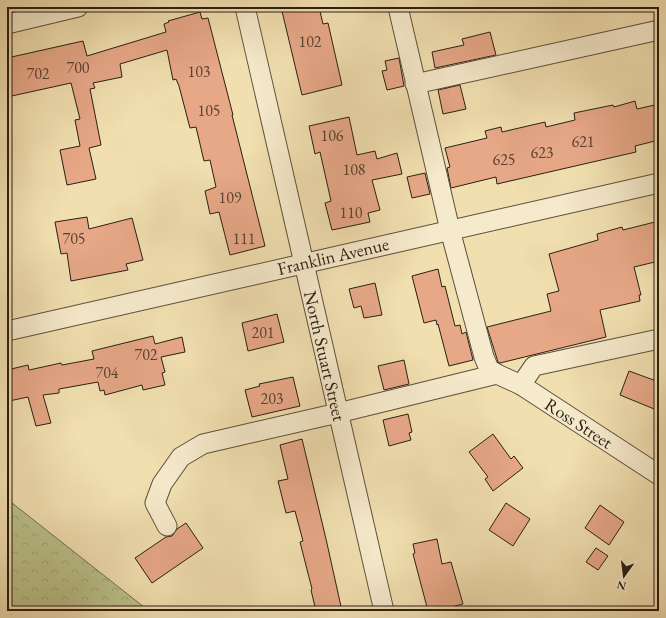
<svg xmlns="http://www.w3.org/2000/svg" width="666" height="618" viewBox="0 0 666 618" font-family="'EB Garamond',serif">
  <defs>
    <pattern id="forest-crowns" width="20" height="18" patternUnits="userSpaceOnUse"><rect width="20" height="18" fill="#bbc18b"/><path d="M2 6a3 3 0 1 1 6 0M12 15a3 3 0 1 1 6 0" fill="none" stroke="#a1a577"/></pattern>
  </defs>
  <rect width="100%" height="100%" fill="#f1dfb0"/>
  <filter id="stains"><feTurbulence type="fractalNoise" baseFrequency=".005" numOctaves="4"/><feColorMatrix values="0 0 0 0 .2 0 0 0 0 .09 0 0 0 0 .02 0 0 0 .5 -.17"/></filter>
  <radialGradient id="worn" r=".72"><stop offset=".6" stop-color="#630" stop-opacity="0"/><stop offset="1" stop-color="#630" stop-opacity=".3"/></radialGradient>
  <!-- forest -->
  <polygon fill="url(#forest-crowns)" stroke="#727050" points="7,499 149,611 7,611"/>
  <!-- building -->
  <g fill="#e7a888" stroke="#2a1f15">
    <polygon points="281,7 319,7 323,24 328,23 342,85 302,95"/>
    <polygon points="200,12 202,19 208,18 233,115 232,115 265,246 230,255 219,212 210,214 205,191 216,187 210,160 204,161 196,127 190,128 179,86 176,79 173,80 167,50 120,64 122,77 93,83 95,88 90,89 101,145 89,148 96,179 67,185 60,150 80,146 75,120 80,119 71,83 7,97 7,58 83,41 87,56 166,32 164,24 169,22 168,21"/>
    <polygon points="490,32 496,55 435,68 432,52 464,45 462,39"/>
    <polygon points="399,58 404,86 387,90 382,71 387,70 385,61"/>
    <polygon points="460,85 466,109 443,114 438,90"/>
    <polygon points="635,101 637,109 659,104 659,140 635,146 636,152 497,184 496,177 451,188 447,168 450,167 445,148 487,138 485,131 501,127 502,132 545,122 546,127 575,120 574,113 613,105 614,107"/>
    <polygon points="349,117 357,155 375,151 377,159 397,153 402,174 372,180 380,210 368,213 370,222 332,230 325,203 331,201 320,152 315,154 309,126"/>
    <polygon points="425,173 430,194 412,198 407,177"/>
    <polygon points="87,217 89,229 132,218 143,260 126,264 128,270 71,281 67,253 61,254 55,222"/>
    <polygon points="659,221 659,261 634,267 641,295 639,295 640,301 600,310 606,337 500,363 498,362 487,327 551,311 547,294 559,291 549,254 598,240 597,234 622,227 623,230"/>
    <polygon points="438,269 442,287 445,286 455,326 460,325 462,334 466,332 473,360 449,366 438,324 437,325 436,320 424,323 412,276"/>
    <polygon points="375,283 382,315 364,318 361,306 354,308 349,289"/>
    <polygon points="277,314 284,342 248,351 242,323"/>
    <polygon points="153,336 155,344 182,337 185,352 161,357 165,372 162,373 165,385 143,390 142,385 105,395 104,390 100,391 98,382 59,389 59,393 43,395 51,423 36,426 28,397 9,401 7,393 7,370 28,365 29,370 61,363 62,365 94,359 92,351"/>
    <polygon points="404,360 409,384 384,390 378,366"/>
    <polygon points="629,371 659,382 659,411 620,395"/>
    <polygon points="293,377 300,406 252,417 245,390 260,386 259,384"/>
    <polygon points="408,414 412,432 409,433 411,440 389,446 383,420"/>
    <polygon points="493,434 511,459 514,456 523,468 493,491 485,479 488,477 469,452"/>
    <polygon points="302,439 326,539 342,611 316,611 311,590 312,589 300,542 303,541 295,511 286,513 278,481 288,479 280,445"/>
    <polygon points="506,503 530,519 513,546 489,530"/>
    <polygon points="600,505 624,522 609,545 585,528"/>
    <polygon points="186,523 203,548 152,583 135,558 166,537 172,536 177,529"/>
    <polygon points="437,539 442,564 451,562 463,604 436,611 428,611 413,554 415,553 413,544"/>
    <polygon points="596,548 608,556 598,570 586,562"/>
  </g>
  <g fill="none" stroke-linecap="round" stroke-linejoin="round">
    <!-- minor casing -->
    <g stroke="#5c4f3c" stroke-width="21">
      <g id="minor">
        <polyline points="245,7 384,611"/>
        <polyline points="398,7 450,230 484,357 489,369 497,374 521,385 659,475"/>
        <polyline points="7,24 78,7"/>
        <polyline points="415,84 659,30"/>
        <polyline points="7,331 659,183"/>
        <polyline points="521,385 534,366 659,339"/>
        <polyline points="167,526 155,503 162,484 181,457 203,444 338,413 497,374"/>
      </g>
    </g>
    <!-- minor -->
    <use href="#minor" stroke="#f6eacc" stroke-width="19"/>
  </g>
  <g text-anchor="middle" dominant-baseline="central" stroke-width="3.5" stroke-linejoin="round" paint-order="stroke">
    <!-- number labels -->
    <g font-size="16" fill="#594132">
      <text x="310" y="41">102</text>
      <text x="78" y="67">700</text>
      <text x="199" y="71">103</text>
      <text x="38" y="73">702</text>
      <text x="209" y="110">105</text>
      <text x="332" y="135">106</text>
      <text x="583" y="141">621</text>
      <text x="542" y="152">623</text>
      <text x="504" y="159">625</text>
      <text x="354" y="169">108</text>
      <text x="230" y="197">109</text>
      <text x="351" y="212">110</text>
      <text x="74" y="238">705</text>
      <text x="244" y="238">111</text>
      <text x="263" y="332">201</text>
      <text x="146" y="354">702</text>
      <text x="107" y="372">704</text>
      <text x="272" y="398">203</text>
    </g>
    <!-- street labels -->
    <g font-size="18" fill="#2a1f15" stroke="#f6eacc">
      <text transform="translate(333 256) rotate(-13)">Franklin Avenue</text>
      <text transform="translate(325 356) rotate(77)">North Stuart Street</text>
      <text transform="translate(579 423) rotate(33)">Ross Street</text>
    </g>
  </g>
  <!-- margin -->
  <rect width="666" height="618" fill="none" stroke="#f1dfb0" stroke-width="24"/>
  <rect x="8" y="8" width="650" height="602" fill="none" stroke="#2a1f15" stroke-width="2"/>
  <rect x="12" y="12" width="642" height="594" fill="none" stroke="#2a1f15"/>
  <!-- north arrow -->
  <g transform="translate(624 576) rotate(194)" stroke="#f6eacc" stroke-width="3" paint-order="stroke">
  <path d="M0-3L7 15L0 10L-7 15Z" fill="#2a1f15"/>
  <text y="-6" font-size="11" font-weight="bold" text-anchor="middle" fill="#2a1f15">N</text>
  </g>
  <rect width="100%" height="100%" filter="url(#stains)"/>
  <rect width="100%" height="100%" fill="url(#worn)"/>
</svg>
